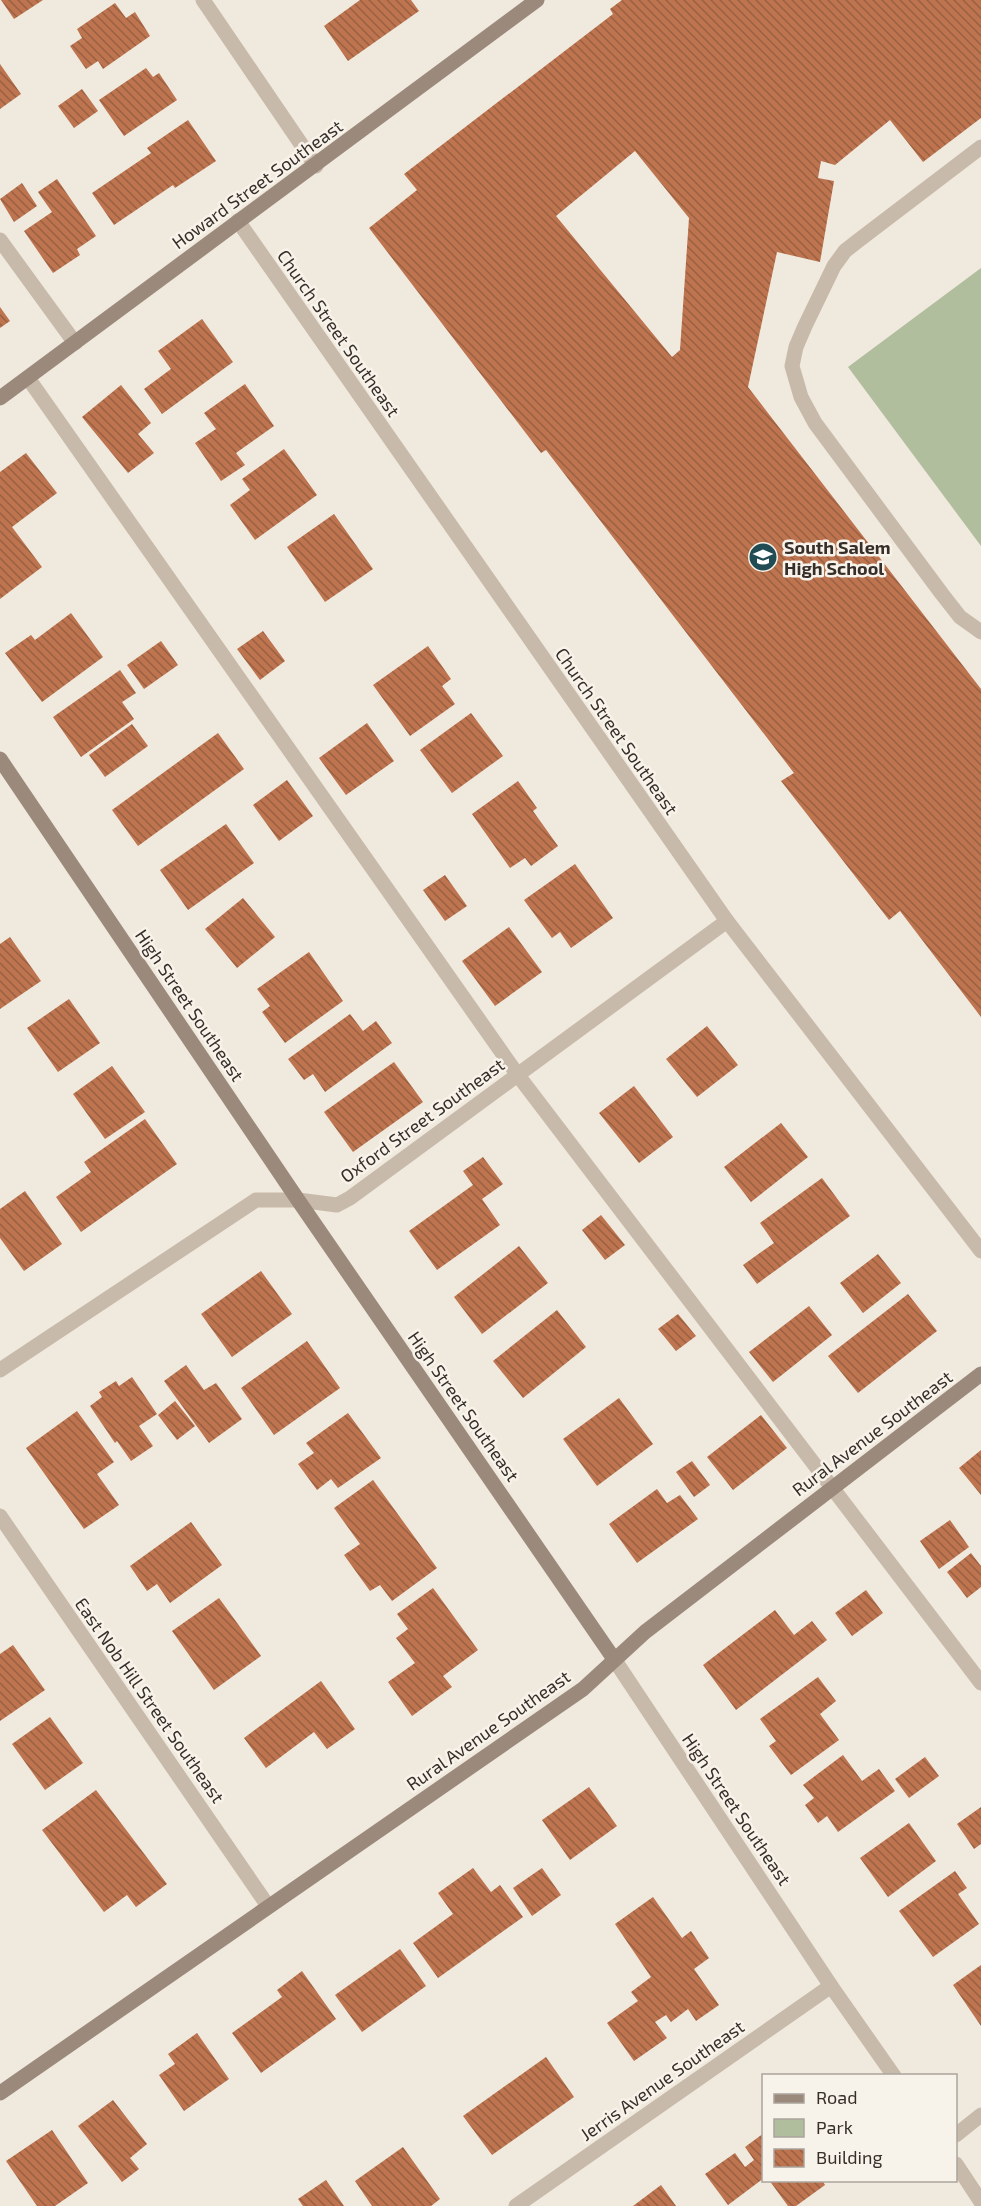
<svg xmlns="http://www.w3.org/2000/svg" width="981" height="2206" viewBox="0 0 981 2206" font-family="'Exo 2',sans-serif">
  <defs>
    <pattern id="building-back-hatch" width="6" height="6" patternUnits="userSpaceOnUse" patternTransform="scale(1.5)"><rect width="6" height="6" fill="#bd744f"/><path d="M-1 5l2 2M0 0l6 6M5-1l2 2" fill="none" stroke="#9a6042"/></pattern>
  </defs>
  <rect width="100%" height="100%" fill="#f0e9dd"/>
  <!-- green -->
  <polygon fill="#b1be9e" points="981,268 981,546 848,367"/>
  <!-- building -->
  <g fill="url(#building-back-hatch)" fill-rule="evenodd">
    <polygon points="1,0 43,0 14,19"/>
    <polygon points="360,0 411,0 419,11 348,61 324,26"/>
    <path d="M622,0H981V118L923,162L890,120L835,165L821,161L818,178L834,181L820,262L777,252L748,387L981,689V1017L900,911L889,920L806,813L781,781L794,773L546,450L541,453L369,228L417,190L404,174L613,14L610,9ZM635,151L689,218L680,350L672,357L556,216Z"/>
    <polygon points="115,3 126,18 135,12 150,36 103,69 98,61 86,69 70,46 82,38 77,29"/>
    <polygon points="0,64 21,94 0,109"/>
    <polygon points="146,68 153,77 159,73 177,100 124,136 99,100"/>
    <polygon points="82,89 98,111 74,128 58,106"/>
    <polygon points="188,120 216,161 175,188 173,185 114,225 92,193 151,153 147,148"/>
    <polygon points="57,179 96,236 77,249 80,255 53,273 24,231 52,212 38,192"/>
    <polygon points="22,183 37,206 14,222 0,199"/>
    <polygon points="0,307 10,321 0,328"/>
    <polygon points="202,319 233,362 162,414 144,389 171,369 158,351"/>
    <polygon points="245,384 274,426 236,453 245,465 221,481 195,443 216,429 204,413"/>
    <polygon points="121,385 151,423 138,434 154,453 128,473 82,417"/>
    <polygon points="284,449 317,495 255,540 230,505 250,490 242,479"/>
    <polygon points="26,453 57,493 12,527 42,567 0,599 0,472"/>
    <polygon points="334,514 373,569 325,602 287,547"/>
    <polygon points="71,613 103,657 42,702 5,653 31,635 35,640"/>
    <polygon points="263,631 285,661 260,680 237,649"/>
    <polygon points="161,641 178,665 144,689 127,665"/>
    <polygon points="428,646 451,679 442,686 455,704 410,736 373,685"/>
    <polygon points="120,670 136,693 122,702 134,719 81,757 53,717"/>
    <polygon points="471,713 503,756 452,793 420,750"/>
    <polygon points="367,723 394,761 346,795 319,758"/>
    <polygon points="132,724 148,746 105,777 89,755"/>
    <polygon points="218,733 244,769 138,846 112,810"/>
    <polygon points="287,780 313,816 279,841 253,805"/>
    <polygon points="518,781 537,808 533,811 558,846 531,866 525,858 510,868 472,814"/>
    <polygon points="226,824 254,863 188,910 160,870"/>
    <polygon points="575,864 613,918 571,948 560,932 552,938 524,900"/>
    <polygon points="445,875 467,906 445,921 423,890"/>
    <polygon points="243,898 275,937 237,968 205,929"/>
    <polygon points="509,927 542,972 495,1006 462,961"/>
    <polygon points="10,937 41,981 0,1009 0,944"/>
    <polygon points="309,952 343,1001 285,1043 262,1012 270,1006 257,989"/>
    <polygon points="69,999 100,1043 58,1072 27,1028"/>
    <polygon points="350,1014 363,1031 376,1021 392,1043 325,1092 313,1074 304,1080 288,1059"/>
    <polygon points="707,1026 738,1065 697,1097 666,1059"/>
    <polygon points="394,1062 423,1102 353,1152 324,1112"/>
    <polygon points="112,1066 145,1112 105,1139 73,1094"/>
    <polygon points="634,1086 673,1137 639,1163 599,1113"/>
    <polygon points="145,1119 177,1164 81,1232 56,1197 91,1172 84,1162"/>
    <polygon points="781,1123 808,1157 751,1202 724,1167"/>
    <polygon points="483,1157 503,1184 482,1199 500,1225 437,1270 409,1231 473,1185 463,1171"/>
    <polygon points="822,1178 850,1216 757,1284 743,1265 774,1243 760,1223"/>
    <polygon points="25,1191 62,1244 24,1271 0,1238 0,1209"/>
    <polygon points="601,1215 625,1245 605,1260 582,1230"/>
    <polygon points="519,1246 548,1283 482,1334 454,1297"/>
    <polygon points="878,1254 901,1283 863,1313 840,1283"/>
    <polygon points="261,1271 292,1314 232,1357 201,1314"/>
    <polygon points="908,1294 937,1331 858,1393 828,1356"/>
    <polygon points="809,1306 832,1335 773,1382 749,1352"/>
    <polygon points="557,1310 586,1347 523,1398 493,1361"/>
    <polygon points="678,1314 696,1336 676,1351 658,1329"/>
    <polygon points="307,1341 340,1388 274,1435 241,1388"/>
    <polygon points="186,1365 204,1390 216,1383 242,1419 209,1443 164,1381"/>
    <polygon points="132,1377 157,1414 139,1426 153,1446 131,1461 117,1441 115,1443 90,1406 102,1397 99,1392 116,1381 119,1386"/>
    <polygon points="619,1398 653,1444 597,1486 563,1439"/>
    <polygon points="175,1401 195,1426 177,1440 158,1415"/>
    <polygon points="77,1411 114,1462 97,1474 119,1505 84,1529 26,1448"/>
    <polygon points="348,1413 381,1458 338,1488 331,1479 317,1490 298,1464 314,1453 306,1443"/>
    <polygon points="761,1415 787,1448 733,1490 707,1457"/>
    <polygon points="981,1450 981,1495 959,1468"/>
    <polygon points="692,1461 710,1485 694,1497 676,1472"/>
    <polygon points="373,1480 437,1568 392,1601 380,1585 370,1591 344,1555 360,1544 334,1508"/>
    <polygon points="657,1489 667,1503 680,1495 698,1519 637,1563 609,1524"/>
    <polygon points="950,1520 969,1547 939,1569 920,1541"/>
    <polygon points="191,1522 222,1565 170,1603 157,1584 147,1591 130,1566"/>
    <polygon points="971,1553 981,1566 981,1587 967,1598 947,1572"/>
    <polygon points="433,1588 478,1650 443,1676 452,1687 412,1716 388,1682 415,1663 396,1638 408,1629 397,1614"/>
    <polygon points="866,1590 883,1613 852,1636 835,1613"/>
    <polygon points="219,1598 261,1656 214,1690 172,1631"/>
    <polygon points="775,1610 794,1635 812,1621 827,1640 736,1710 703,1665"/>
    <polygon points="13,1645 45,1690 0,1721 0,1654"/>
    <polygon points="818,1677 836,1701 820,1714 839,1740 791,1775 769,1746 776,1741 760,1719"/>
    <polygon points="321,1681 355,1729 327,1749 314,1732 266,1768 244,1738"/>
    <polygon points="50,1717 83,1763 45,1790 12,1744"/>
    <polygon points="843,1755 862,1781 879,1769 895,1791 838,1832 827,1816 818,1823 805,1805 814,1798 803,1785"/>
    <polygon points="925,1757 939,1776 909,1798 895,1779"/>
    <polygon points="589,1787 617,1826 570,1860 542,1820"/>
    <polygon points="96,1790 167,1884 136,1907 127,1895 104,1912 42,1830"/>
    <polygon points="981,1807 981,1844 974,1849 957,1824"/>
    <polygon points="909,1823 936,1861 888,1897 860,1858"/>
    <polygon points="473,1868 491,1892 500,1885 523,1917 438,1978 413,1943 453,1914 438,1893"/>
    <polygon points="542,1868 561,1895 532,1916 513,1888"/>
    <polygon points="955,1871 967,1888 958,1894 979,1924 933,1957 899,1911"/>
    <polygon points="653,1897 682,1938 691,1931 709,1958 694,1969 719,2005 696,2021 688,2009 671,2022 666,2015 655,2022 667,2038 634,2061 607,2023 638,2001 631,1992 651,1977 615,1924"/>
    <polygon points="400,1949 426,1986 362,2032 335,1995"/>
    <polygon points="981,1965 981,2026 953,1985"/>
    <polygon points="302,1971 336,2019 261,2073 232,2033 282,1997 277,1990"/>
    <polygon points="197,2033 229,2079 184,2111 159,2075 175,2064 168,2054"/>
    <polygon points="546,2057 574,2097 492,2155 463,2116"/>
    <polygon points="113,2100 147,2144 130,2158 139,2169 122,2182 78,2126"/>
    <polygon points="52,2130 88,2183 55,2206 37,2206 6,2161"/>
    <polygon points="764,2133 764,2178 728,2205 705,2174 735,2153 745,2167 754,2160 745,2147"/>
    <polygon points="403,2147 440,2199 431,2206 372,2206 355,2181"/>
    <polygon points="326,2180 344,2206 303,2206 298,2199"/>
    <polygon points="769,2180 822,2180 825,2185 796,2206 788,2206"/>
    <polygon points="661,2185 676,2206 633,2206"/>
  </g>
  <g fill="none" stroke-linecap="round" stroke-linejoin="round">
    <!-- lane -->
    <g stroke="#c8baaa" stroke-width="15">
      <polyline points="981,147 859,240 845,251 834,266 805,326 796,347 792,366 801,397 815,423 942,594 960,617 981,632"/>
      <polyline points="0,240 75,343"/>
      <polyline points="28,378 517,1074 981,1683"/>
    </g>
    <!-- street -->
    <g stroke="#c8baaa" stroke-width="15">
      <polyline points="203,0 316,166"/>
      <polyline points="238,221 727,921 981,1251"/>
      <polyline points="0,1370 256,1200 298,1200 337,1205 350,1198 727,921"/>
      <polyline points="0,1516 268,1906"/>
      <polyline points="614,1659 831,1986 894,2076"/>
      <polyline points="956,2135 981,2115"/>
      <polyline points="956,2164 981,2202"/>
      <polyline points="516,2206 831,1986"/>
    </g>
    <!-- secondary -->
    <g stroke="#9b8a7c" stroke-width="15">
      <polyline points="0,398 537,0"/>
      <polyline points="0,759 298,1200 614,1659"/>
      <polyline points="0,2093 583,1689 645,1632 981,1374"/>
    </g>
  </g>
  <!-- icons -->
  <defs>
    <g id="school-disc" transform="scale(1.5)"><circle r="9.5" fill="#224c54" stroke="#f8f3ea"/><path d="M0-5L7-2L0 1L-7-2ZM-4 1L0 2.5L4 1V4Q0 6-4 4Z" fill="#fff"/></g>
  </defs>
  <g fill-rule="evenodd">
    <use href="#school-disc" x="763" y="557"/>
  </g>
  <g text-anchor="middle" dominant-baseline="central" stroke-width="5" stroke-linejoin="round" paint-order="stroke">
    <!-- street labels -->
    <g font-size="18" fill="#362e29" stroke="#f8f3ea">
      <text transform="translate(257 184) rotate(-36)">Howard Street Southeast</text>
      <text transform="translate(339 333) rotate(55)">Church Street Southeast</text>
      <text transform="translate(617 731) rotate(55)">Church Street Southeast</text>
      <text transform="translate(190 1005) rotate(56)">High Street Southeast</text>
      <text transform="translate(422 1120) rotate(-36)">Oxford Street Southeast</text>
      <text transform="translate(464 1406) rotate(55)">High Street Southeast</text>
      <text transform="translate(872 1433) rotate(-37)">Rural Avenue Southeast</text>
      <text transform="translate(150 1700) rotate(55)">East Nob Hill Street Southeast</text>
      <text transform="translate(488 1730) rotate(-35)">Rural Avenue Southeast</text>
      <text transform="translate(737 1809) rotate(56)">High Street Southeast</text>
      <text transform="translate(662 2080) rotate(-35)">Jerris Avenue Southeast</text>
    </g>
    <!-- poi labels -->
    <g font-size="18" font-weight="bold" fill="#362e29" stroke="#f8f3ea" text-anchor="start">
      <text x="784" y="547">South Salem<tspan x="784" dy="21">High School</tspan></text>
    </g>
  </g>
  <!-- legend -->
  <rect x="762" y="2074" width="195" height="108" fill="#f8f3ea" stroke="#aaa49d" stroke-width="1.5"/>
  <rect x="774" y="2094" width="30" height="9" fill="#9b8a7c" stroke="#aaa49d" stroke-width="1.5"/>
  <text x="816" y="2104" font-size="18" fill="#362e29">Road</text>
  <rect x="774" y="2119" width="30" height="18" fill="#b1be9e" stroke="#aaa49d" stroke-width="1.5"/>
  <text x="816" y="2134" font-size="18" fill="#362e29">Park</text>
  <rect x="774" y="2149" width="30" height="18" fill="url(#building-back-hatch)" stroke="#aaa49d" stroke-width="1.5"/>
  <text x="816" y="2164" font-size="18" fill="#362e29">Building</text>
</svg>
